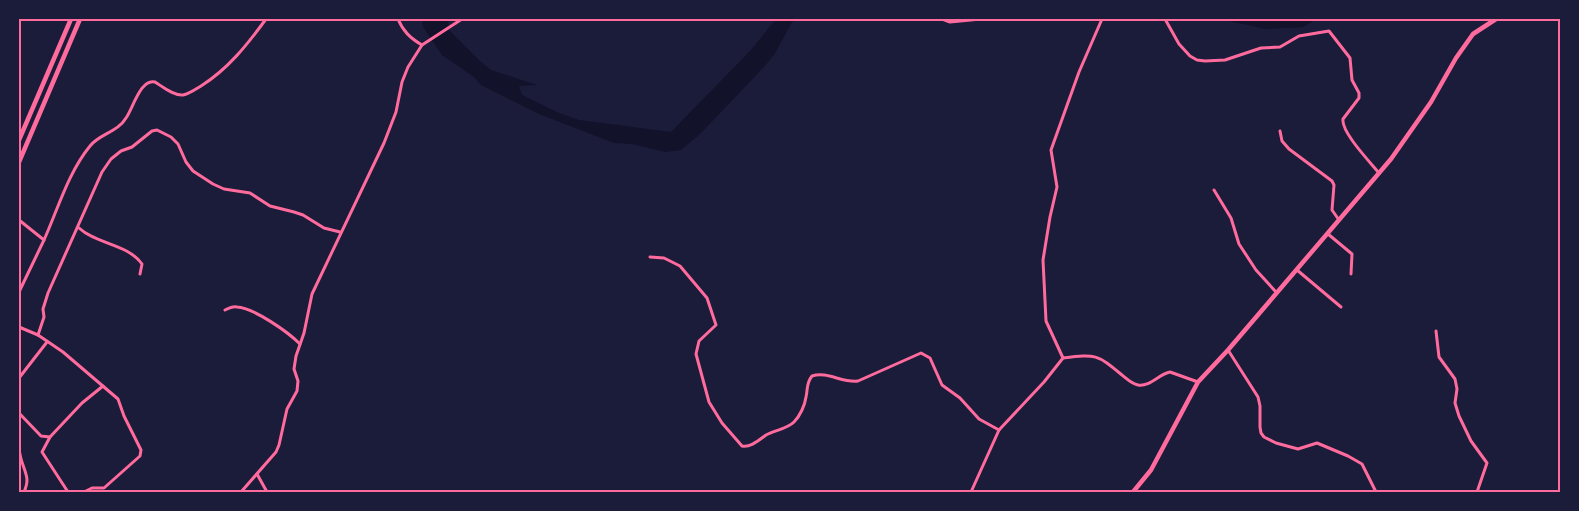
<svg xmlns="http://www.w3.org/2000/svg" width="1579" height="511" viewBox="0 0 1579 511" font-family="'Golos Text',sans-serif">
  <rect width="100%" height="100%" fill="#1b1b3a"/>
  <!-- water -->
  <g fill="#12122b">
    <polygon points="422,19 448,19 449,30 480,61 491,70 537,85 519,86 522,95 559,113 579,120 671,132 751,50 776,19 798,19 792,22 774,55 763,68 700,134 681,150 665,152 632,144 614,143 539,114 481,85 474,77 442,55 423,27"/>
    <polygon points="1220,19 1317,19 1303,27 1266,29"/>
  </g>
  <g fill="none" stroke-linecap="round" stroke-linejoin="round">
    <!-- minor -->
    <g stroke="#ff6b9d" stroke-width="3">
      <path d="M398,19C403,31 410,38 422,45"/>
      <polyline points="702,19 708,19"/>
      <polyline points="942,19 950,22 981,19"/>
      <polyline points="987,19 1020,19"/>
      <path d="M1165,19L1179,44L1190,56L1197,60L1205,61L1225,60L1261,48L1280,47L1299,36L1329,31L1350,58L1352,80L1359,93V98L1343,119C1341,132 1370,162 1379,173"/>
      <polyline points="1280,131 1282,141 1289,149 1332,181 1334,185 1332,210 1339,220"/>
      <polyline points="1214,190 1231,218 1239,244 1256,270 1276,292"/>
      <path d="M19,220L44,240C58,209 68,173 90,146C99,134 118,132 126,118C133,108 141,78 155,82C163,87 174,96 183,95C189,94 196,89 201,86C228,69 247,45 266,19"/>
      <path d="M79,228C96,244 128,244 142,264L140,274"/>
      <polyline points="1328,234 1352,254 1351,274"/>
      <path d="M650,257L664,258L680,266L707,298L716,325L699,341L696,354L709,402L722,423L742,446C750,448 759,440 766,435C775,430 787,429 794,422C800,416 805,405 806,397C808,389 806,383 812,376C827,371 842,383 858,381L921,353L930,358L942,385L960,398L979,419L999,430"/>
      <polyline points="1297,270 1341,307"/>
      <polyline points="19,292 44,240"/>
      <path d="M225,310C229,308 233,306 237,307C254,308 288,332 300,344"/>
      <polyline points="19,327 38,335 63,352 118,399 124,416 141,450 140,456 104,488 92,488 84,492"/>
      <polyline points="1436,331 1439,357 1455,379 1457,389 1455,403 1459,416 1471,441 1487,463 1477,492"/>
      <polyline points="38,335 44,317 43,309 48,293 102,172 111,159 121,151 132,147 152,131 157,130 171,137 178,144 186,162 193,171 213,184 224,189 250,193 270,206 294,212 303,215 324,228 340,232"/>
      <polyline points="1228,350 1258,397 1260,406 1260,427 1261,433 1264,437 1276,443 1298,449 1317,443 1348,456 1362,464 1376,492"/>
      <polyline points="1063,358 1046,321 1043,260 1050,217 1057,187 1051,150 1079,72 1102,19"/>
      <polyline points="19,378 47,342"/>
      <polyline points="19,413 41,436 50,437 82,403 103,386"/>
      <polyline points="50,437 42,452 68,492"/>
      <path d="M19,449C20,455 21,460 23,465C27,476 29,481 24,492"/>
      <polyline points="257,474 267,492"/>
      <polyline points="241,492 276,452 279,445 287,409 297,391 298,381 294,369 296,356 304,333 312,294 384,143 396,112 402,82 408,67 422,45 462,19"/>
      <path d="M971,492L999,430L1044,382L1063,358C1096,354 1097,354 1122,375C1127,379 1132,384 1138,385C1150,387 1159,374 1170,372L1198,382"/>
    </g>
    <!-- tertiary -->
    <g stroke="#ff6b9d" stroke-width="4.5">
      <polyline points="19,140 71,19"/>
      <polyline points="19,162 80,19"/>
      <polyline points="1133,492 1151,470 1198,382 1228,350 1391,159 1431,102 1456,58 1473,34 1496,19"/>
    </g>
  </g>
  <!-- border -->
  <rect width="1579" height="511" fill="none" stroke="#1b1b3a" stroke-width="40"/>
  <rect x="20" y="20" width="1539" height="471" fill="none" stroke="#ff6b9d" stroke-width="2"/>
</svg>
